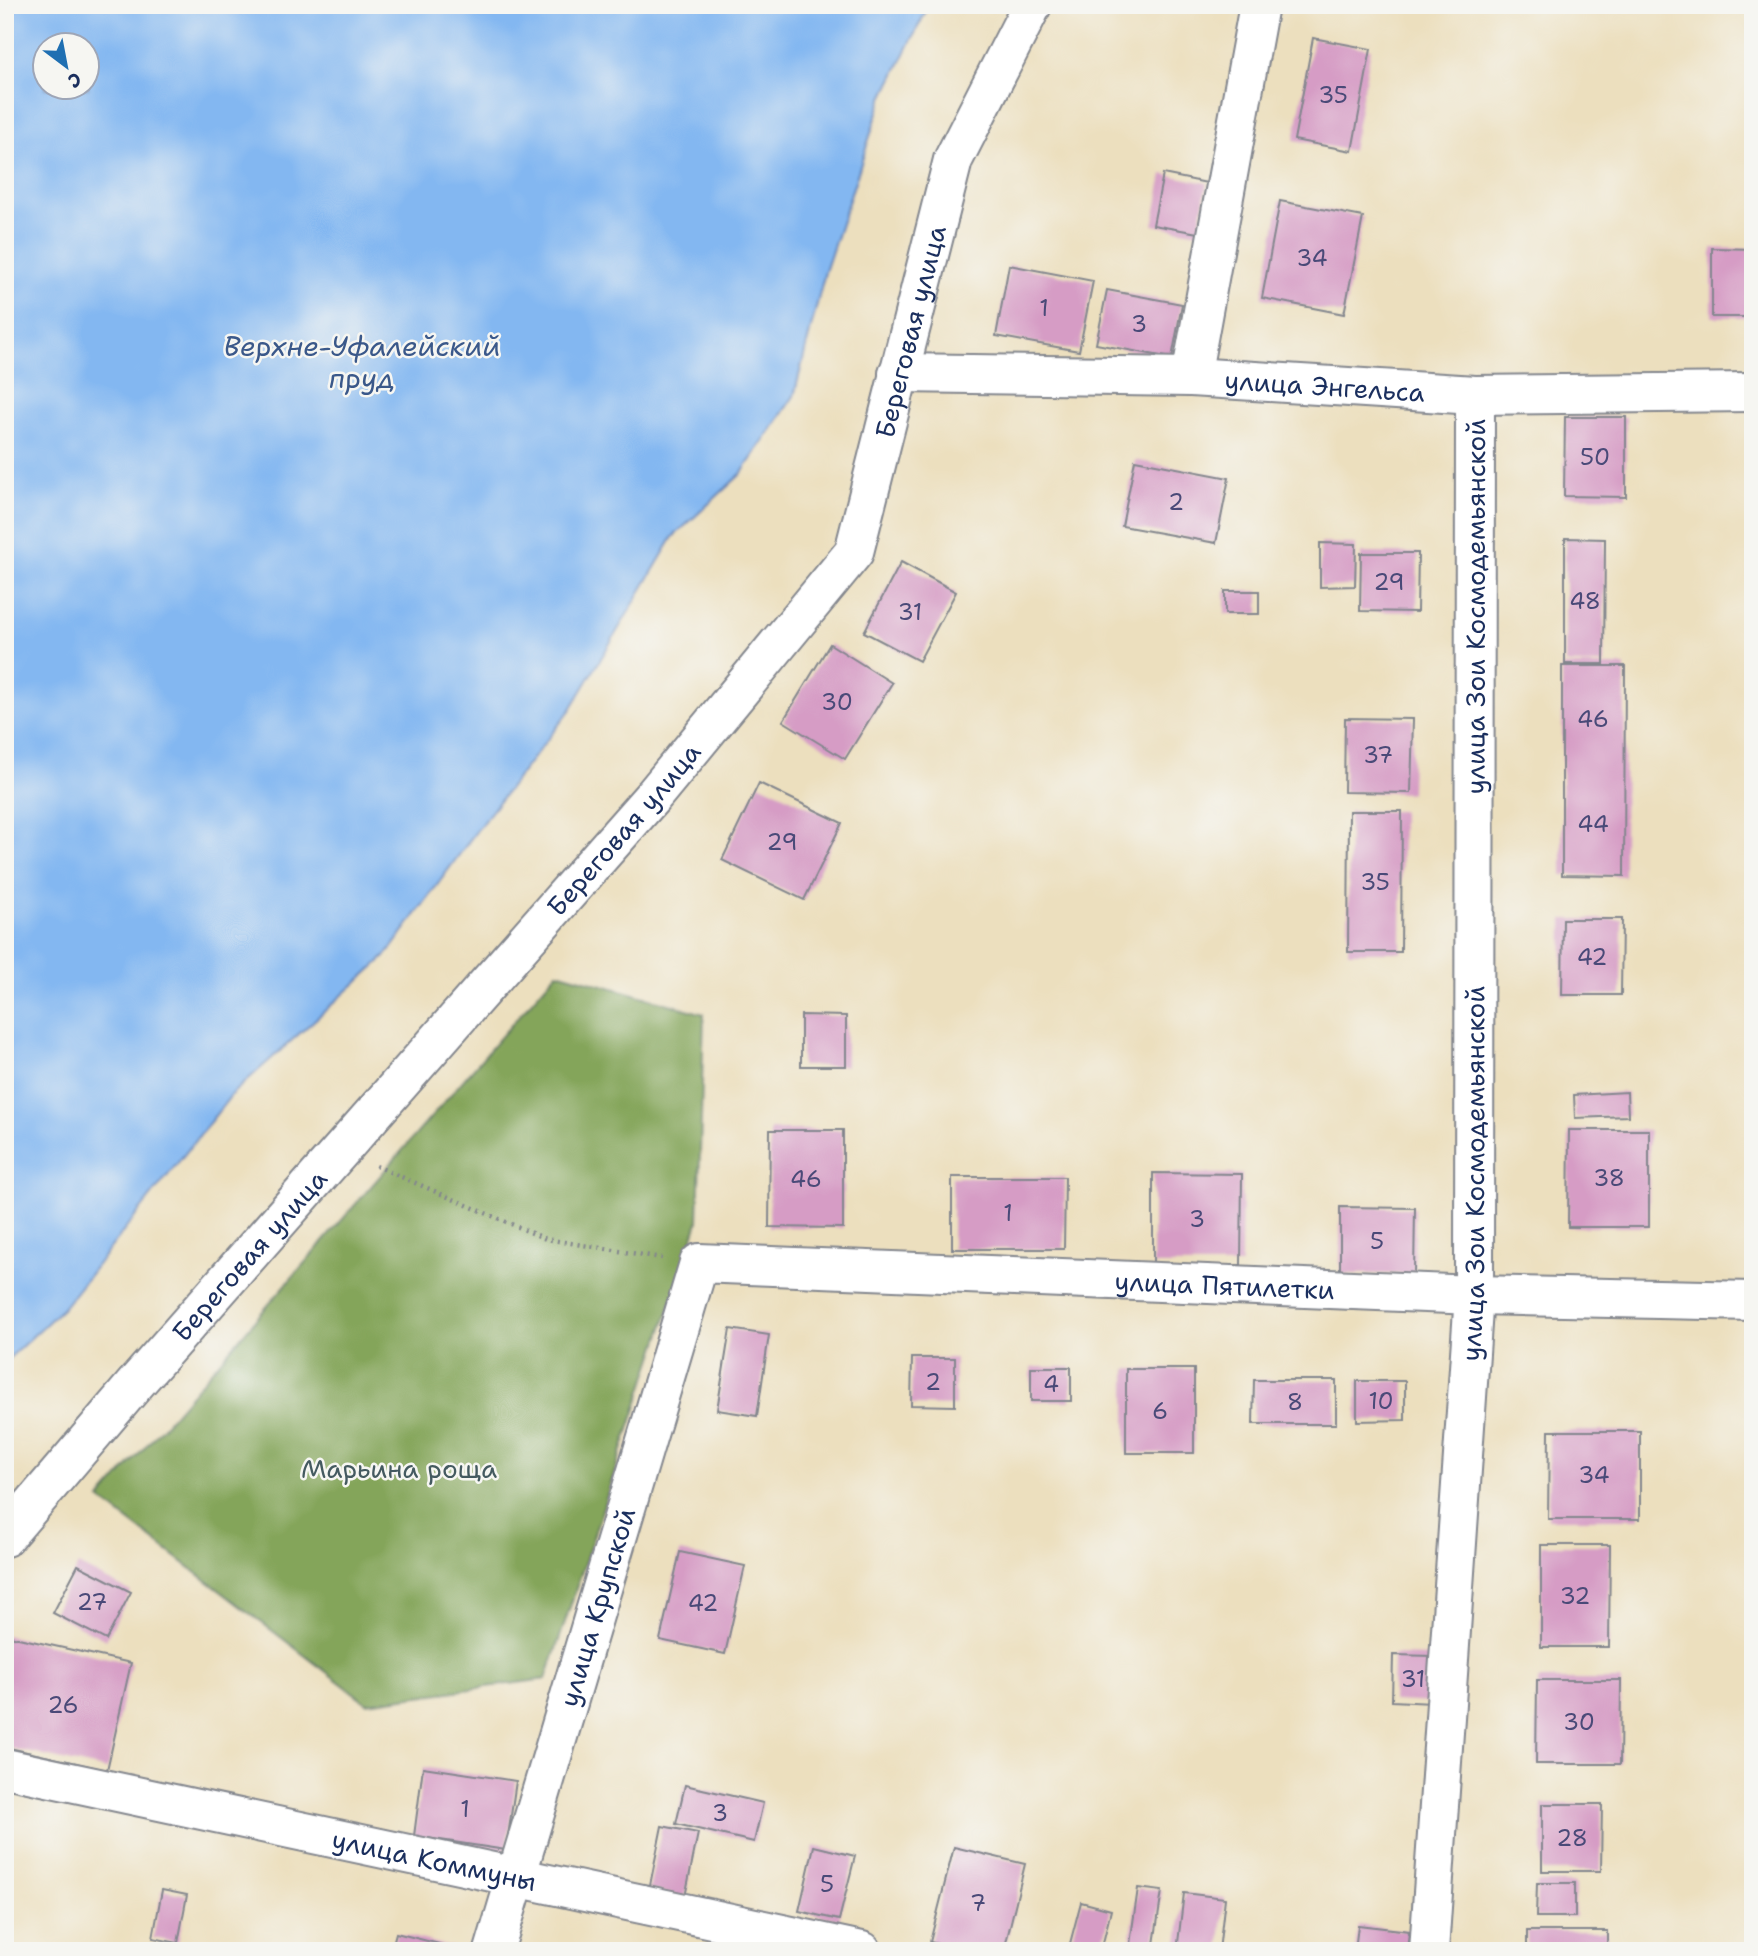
<svg xmlns="http://www.w3.org/2000/svg" width="1758" height="1956" viewBox="0 0 1758 1956" font-family="'Shantell Sans',sans-serif">
  <rect width="100%" height="100%" fill="#f6f6f2"/>
  <filter id="ink" filterUnits="userSpaceOnUse"><feTurbulence type="fractalNoise" baseFrequency=".0143" numOctaves="2"/><feDisplacementMap in="SourceGraphic" scale="14" xChannelSelector="R" yChannelSelector="G"/><feConvolveMatrix kernelMatrix="1 2 1 2 8 2 1 2 1" color-interpolation-filters="sRGB"/></filter>
  <filter id="wash" filterUnits="userSpaceOnUse"><feTurbulence type="fractalNoise" baseFrequency=".00686" numOctaves="4" result="noise"/><feDisplacementMap in="SourceGraphic" scale="28" xChannelSelector="R" yChannelSelector="G"/><feGaussianBlur stdDeviation="1.57" result="paint"/><feColorMatrix in="noise" values="0 0 0 0 0 0 0 0 0 0 0 0 0 0 0 0 0 1.4 0 .05"/><feComposite in="paint" operator="in"/></filter>
  <g filter="url(#wash)">
    <rect width="100%" height="100%" fill="#ecdfbe"/>
    <!-- forest -->
    <polygon fill="#84a55a" stroke="#506a5c" stroke-width="2" points="557,972 704,1014 698,1222 546,1679 367,1703 100,1499"/>
    <!-- water -->
    <path fill="#83b7f1" stroke="#4f73a8" stroke-width="2" fill-rule="evenodd" d="M5,5H929L882,100L825,272L794,396L741,474L673,537L571,709L480,826L385,957L233,1093L63,1308L5,1362ZM46,46H88V88H46Z"/>
    <g id="blocks">
      <!-- building -->
      <g fill="#d69cc5">
        <polygon points="1313,38 1371,49 1352,151 1294,140"/>
        <polygon points="1163,174 1207,183 1198,233 1153,225"/>
        <polygon points="1280,201 1363,217 1344,314 1262,298"/>
        <polygon points="1712,248 1753,249 1753,317 1712,317"/>
        <polygon points="1009,265 1093,281 1079,351 996,336"/>
        <polygon points="1107,290 1182,304 1172,358 1096,344"/>
        <polygon points="1565,417 1626,417 1626,497 1564,496"/>
        <polygon points="1135,460 1229,478 1216,543 1122,526"/>
        <polygon points="1565,538 1605,539 1604,664 1565,664"/>
        <polygon points="1320,543 1356,544 1355,586 1320,587"/>
        <polygon points="1361,553 1418,553 1417,612 1360,611"/>
        <polygon points="901,562 956,592 919,661 864,632"/>
        <rect x="1225" y="591" width="34" height="23"/>
        <polygon points="830,644 892,683 845,759 783,721"/>
        <polygon points="1562,666 1625,666 1624,876 1562,875"/>
        <polygon points="1345,718 1413,719 1411,793 1344,792"/>
        <polygon points="759,783 842,823 804,900 722,860"/>
        <polygon points="1349,811 1402,811 1401,952 1348,952"/>
        <polygon points="1563,919 1622,919 1621,995 1562,995"/>
        <polygon points="801,1015 846,1016 846,1066 801,1066"/>
        <polygon points="1627,1092 1628,1116 1575,1118 1574,1095"/>
        <polygon points="770,1130 843,1130 843,1228 769,1227"/>
        <polygon points="1569,1130 1649,1130 1649,1227 1568,1227"/>
        <polygon points="1153,1173 1242,1174 1241,1265 1153,1265"/>
        <polygon points="952,1177 1065,1177 1064,1249 952,1249"/>
        <polygon points="1340,1207 1415,1208 1414,1274 1340,1274"/>
        <polygon points="730,1329 769,1335 757,1416 717,1410"/>
        <polygon points="912,1358 955,1358 955,1406 911,1405"/>
        <rect x="1031" y="1367" width="40" height="34"/>
        <rect x="1126" y="1369" width="68" height="84"/>
        <polygon points="1254,1380 1336,1380 1336,1424 1253,1424"/>
        <polygon points="1357,1381 1405,1381 1405,1420 1357,1421"/>
        <polygon points="1549,1431 1640,1431 1640,1519 1548,1519"/>
        <polygon points="1541,1545 1610,1545 1609,1647 1541,1647"/>
        <polygon points="680,1552 745,1566 725,1654 660,1640"/>
        <polygon points="78,1565 131,1592 106,1640 53,1613"/>
        <polygon points="5,1635 131,1663 107,1770 5,1747"/>
        <polygon points="1393,1655 1434,1656 1432,1703 1392,1701"/>
        <polygon points="1537,1680 1621,1680 1620,1764 1536,1764"/>
        <polygon points="423,1767 516,1781 506,1850 414,1836"/>
        <polygon points="685,1785 763,1803 754,1842 676,1824"/>
        <polygon points="1542,1804 1602,1804 1601,1871 1542,1871"/>
        <polygon points="662,1826 698,1833 685,1897 649,1890"/>
        <polygon points="814,1846 855,1856 839,1920 799,1911"/>
        <polygon points="954,1847 1025,1864 1004,1951 966,1951 930,1942"/>
        <polygon points="1537,1883 1575,1883 1575,1917 1536,1917"/>
        <polygon points="1138,1888 1162,1891 1153,1951 1129,1951"/>
        <polygon points="162,1890 187,1895 178,1943 153,1938"/>
        <polygon points="1184,1893 1225,1898 1219,1951 1177,1951"/>
        <polygon points="1081,1902 1111,1910 1101,1951 1068,1951"/>
        <polygon points="1358,1925 1409,1931 1407,1951 1355,1951"/>
        <rect x="1527" y="1931" width="80" height="20"/>
        <polygon points="396,1933 463,1950 463,1951 391,1951"/>
      </g>
    </g>
  </g>
  <g filter="url(#ink)">
    <use href="#blocks" fill-opacity="0" stroke="#84878e" stroke-width="2"/>
    <g fill="none" stroke-linecap="round" stroke-linejoin="round">
      <!-- street casing -->
      <g stroke="#84878e" stroke-width="42">
        <g id="street">
          <path id="s1" d="M898,373L1191,377L1475,395L1753,392"/>
          <polyline points="1191,377 1259,5"/>
          <path id="s2" d="M5,1537L136,1383L654,795L854,552L953,160L1032,5"/>
          <path id="s3" d="M5,1768L862,1951"/>
          <path id="s4" d="M494,1951L699,1263L1474,1295L1753,1301"/>
          <path id="s5" d="M1429,1951L1474,1295L1475,395"/>
        </g>
      </g>
      <!-- path -->
      <polyline stroke="#84878e" stroke-width="4.5" stroke-dasharray="2 5" stroke-linecap="butt" points="376,1166 546,1239 662,1258"/>
      <!-- street -->
      <use href="#street" stroke="#fff" stroke-width="38"/>
    </g>
  </g>
  <g text-anchor="middle" dominant-baseline="central" stroke-width="5" stroke-linejoin="round" paint-order="stroke">
    <!-- number labels -->
    <g font-size="23" fill="#4a4a78">
      <text x="1333" y="95">35</text>
      <text x="1312" y="258">34</text>
      <text x="1044" y="308">1</text>
      <text x="1139" y="324">3</text>
      <text x="1595" y="457">50</text>
      <text x="1176" y="502">2</text>
      <text x="1389" y="582">29</text>
      <text x="1585" y="601">48</text>
      <text x="910" y="612">31</text>
      <text x="837" y="702">30</text>
      <text x="1593" y="719">46</text>
      <text x="1378" y="755">37</text>
      <text x="1593" y="824">44</text>
      <text x="782" y="842">29</text>
      <text x="1375" y="882">35</text>
      <text x="1592" y="957">42</text>
      <text x="1609" y="1178">38</text>
      <text x="806" y="1179">46</text>
      <text x="1008" y="1213">1</text>
      <text x="1197" y="1219">3</text>
      <text x="1377" y="1241">5</text>
      <text x="933" y="1382">2</text>
      <text x="1051" y="1384">4</text>
      <text x="1381" y="1401">10</text>
      <text x="1295" y="1402">8</text>
      <text x="1160" y="1411">6</text>
      <text x="1594" y="1475">34</text>
      <text x="1575" y="1596">32</text>
      <text x="92" y="1602">27</text>
      <text x="703" y="1603">42</text>
      <text x="1413" y="1679">31</text>
      <text x="63" y="1705">26</text>
      <text x="1579" y="1722">30</text>
      <text x="465" y="1809">1</text>
      <text x="720" y="1813">3</text>
      <text x="1572" y="1838">28</text>
      <text x="827" y="1884">5</text>
      <text x="978" y="1903">7</text>
    </g>
    <!-- street labels -->
    <g font-size="26" fill="#1b2f5e" stroke="#f6f6f2">
      <text stroke="none"><textPath href="#s2" startOffset="1528">Береговая улица</textPath></text>
      <text stroke="none"><textPath href="#s1" startOffset="427">улица Энгельса</textPath></text>
      <text stroke="none"><textPath href="#s5" startOffset="1346">улица Зои Космодемьянской</textPath></text>
      <text stroke="none"><textPath href="#s2" startOffset="940">Береговая улица</textPath></text>
      <text stroke="none"><textPath href="#s5" startOffset="779">улица Зои Космодемьянской</textPath></text>
      <text stroke="none"><textPath href="#s2" startOffset="373">Береговая улица</textPath></text>
      <text stroke="none"><textPath href="#s4" startOffset="1244">улица Пятилетки</textPath></text>
      <text stroke="none"><textPath href="#s4" startOffset="359">улица Крупской</textPath></text>
      <text stroke="none"><textPath href="#s3" startOffset="439">улица Коммуны</textPath></text>
    </g>
    <!-- park labels -->
    <g font-size="26" fill="#445a60" stroke="#f6f6f2">
      <text x="399" y="1468">Марьина роща</text>
    </g>
    <!-- water labels -->
    <g font-size="28" font-style="italic" fill="#3a588a" stroke="#f6f6f2">
      <text x="362" y="346">Верхне-Уфалейский<tspan x="362" dy="32">пруд</tspan></text>
    </g>
  </g>
  <!-- margin -->
  <rect width="1758" height="1956" fill="none" stroke="#f6f6f2" stroke-width="28"/>
  <!-- north arrow -->
  <g transform="translate(66 66) rotate(148)"><circle r="33" fill="#f6f6f2" stroke="#9ea6b7" stroke-width="2"/>
  <path d="M0-5L12 26L0 18L-12 26Z" fill="#1f6fb2"/>
  <text y="-10" font-size="19" font-weight="bold" text-anchor="middle" fill="#1b2f5e">С</text>
  </g>
</svg>
